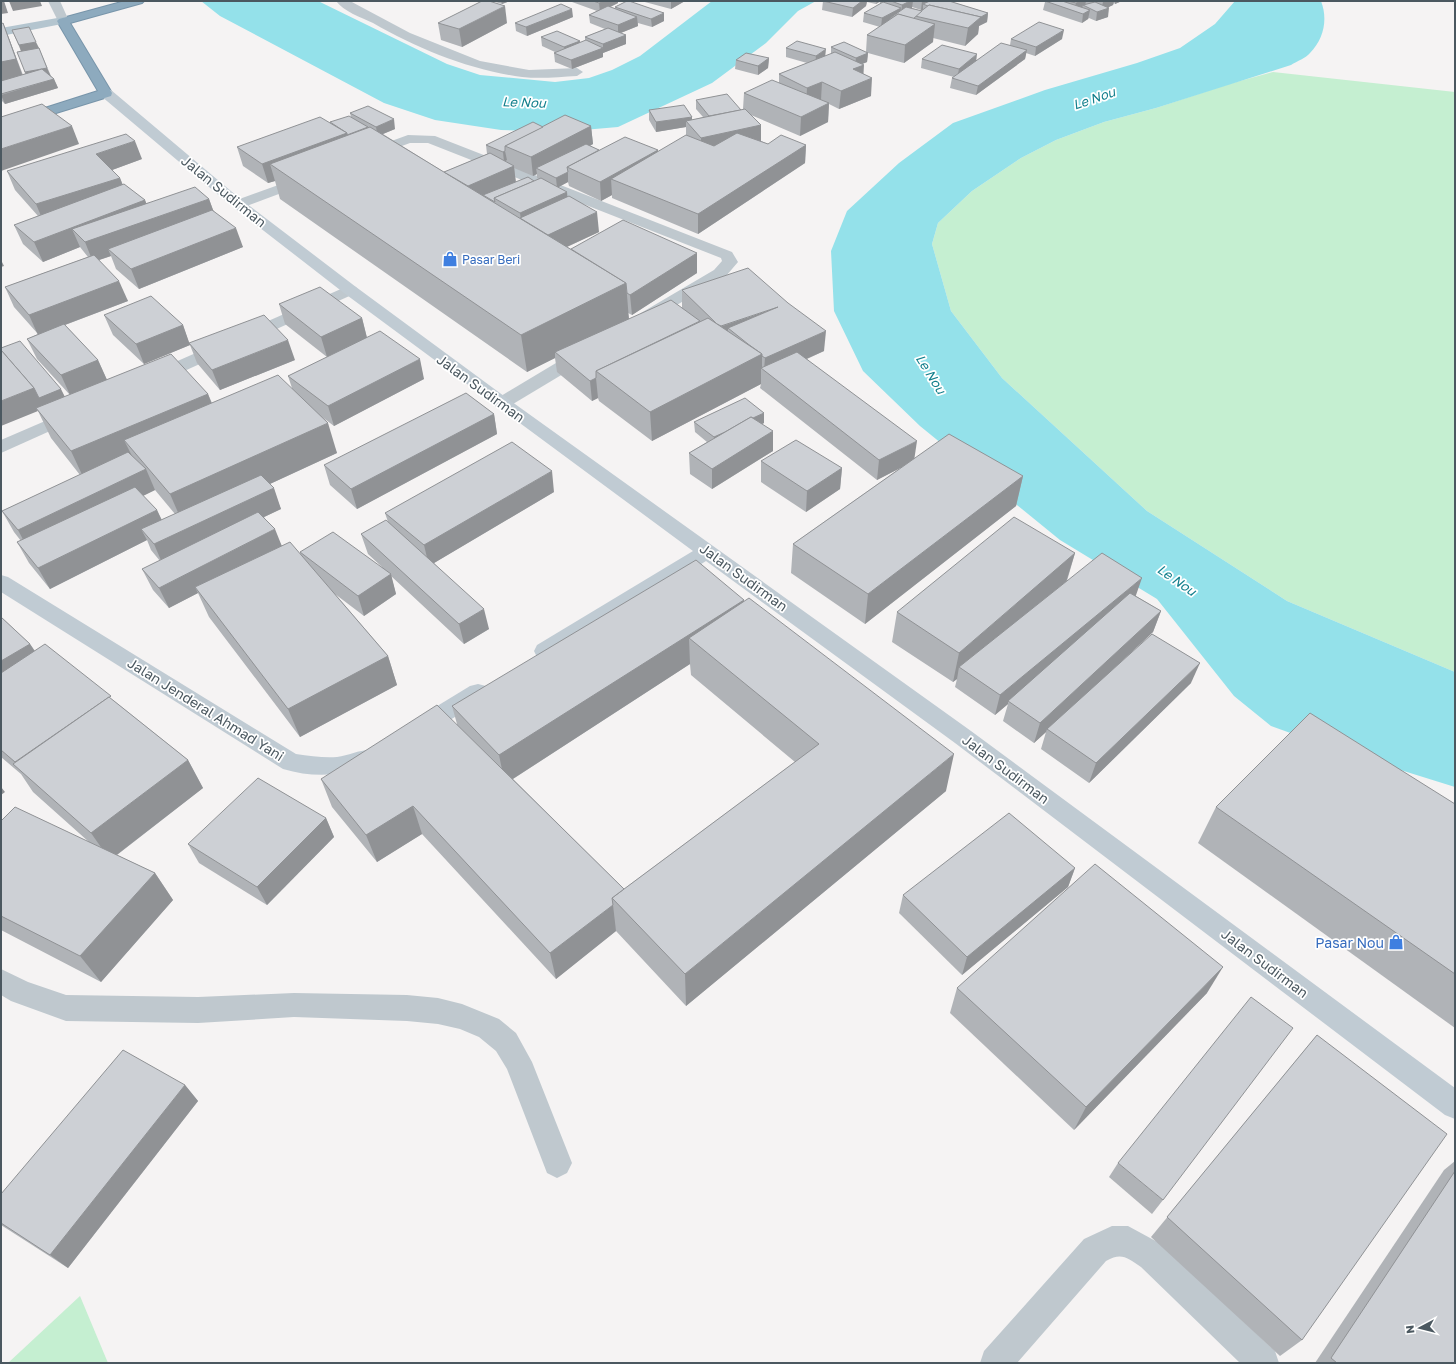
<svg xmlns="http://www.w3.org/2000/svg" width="1456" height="1364" viewBox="0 0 1456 1364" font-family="'Golos Text',sans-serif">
  <rect width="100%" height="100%" fill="#f5f3f3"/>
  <!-- green -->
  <g fill="#c5efd1">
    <polygon points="1273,72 1455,92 1455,672 1287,601 1147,511 1002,378 951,311 932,244 938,223 972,191 1021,158 1056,140 1104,122 1156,108 1229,84"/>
    <polygon points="80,1296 108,1363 8,1363"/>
  </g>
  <!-- water -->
  <g fill="#94e1ea">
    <polygon points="201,1 318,1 447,64 480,75 555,82 589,78 612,70 640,56 712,1 816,1 798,11 766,43 712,83 618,127 560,132 501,130 435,120 384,103 220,16"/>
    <path d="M1235,1H1321C1328,19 1324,39 1310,53C1306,58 1297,61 1291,65L1156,108L1104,122L1056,140L1021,158L972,191L938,223L932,244L951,311L1002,378L1147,511L1287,601L1455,672V787L1346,753L1271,726L1234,696L1157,599L1060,540L920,426L863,371L834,311L831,251L847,211L899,163L953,123L1045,90L1137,63L1180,48L1215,24Z"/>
  </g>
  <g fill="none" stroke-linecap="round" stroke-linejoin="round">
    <!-- highway casing -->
    <g stroke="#7895aa" stroke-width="2">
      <polygon id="highway" points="125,1 144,1 142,3 70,23 112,93 111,96 1,130 1,122 98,91 57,21 59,19"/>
    </g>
    <!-- street -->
    <g fill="#bfc8ce" fill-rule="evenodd">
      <polygon points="48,1 60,1 69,21 67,23 59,23"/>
      <path d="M336,1H350L410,33L480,61L529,70L577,68L583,72L577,76C559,77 540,79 522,77C470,70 418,49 373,23C362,18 343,11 336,1Z"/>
      <polygon points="408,135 435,136 732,252 738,262 726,276 653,319 647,321 641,319 639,316 641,313 714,270 722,261 721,258 428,143 410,143 369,158 364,157 362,154 364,151"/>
      <polygon points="306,175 311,176 313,179 311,182 244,207 234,207 232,204 234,201"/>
      <polygon points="350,285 356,287 358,290 356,293 160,382 154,383 148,382 145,378 148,374"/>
      <polygon points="582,350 588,351 590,355 588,359 508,407 502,408 496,407 493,403 496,399 576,351"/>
      <polygon points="73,409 79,410 82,414 79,418 1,453 1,440"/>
      <polygon points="1,969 28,982 66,995 198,997 294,993 407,995 438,998 462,1004 499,1019 516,1033 532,1062 572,1163 567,1173 557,1178 547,1173 507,1069 496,1051 479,1037 460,1029 438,1024 407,1021 294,1017 198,1023 66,1021 11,1001 1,995"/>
      <path d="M1112,1226H1128L1163,1245L1275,1351L1279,1363H1240L1141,1267C1127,1258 1122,1252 1106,1261L1017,1363H980L984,1351L1084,1239Z"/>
    </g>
    <!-- secondary -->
    <g fill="#c0cbd3" fill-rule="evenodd">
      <polygon points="106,89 111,90 238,197 356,287 508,399 971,731 1455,1088 1455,1119 1445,1115 955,743 706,561 553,657 545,659 537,657 534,651 537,645 693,551 344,293 228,203 101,96 100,93"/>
      <path d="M1,575L8,577L296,754C310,756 324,758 337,757C351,755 364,747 377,751L381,758L377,765C345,775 316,779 283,769L1,592Z"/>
      <polygon points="478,684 486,686 489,692 486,698 427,734 419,737 411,734 408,728 411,722 470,686"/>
    </g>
    <!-- primary -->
    <polygon fill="#b4c5cf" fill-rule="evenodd" points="63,17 69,21 67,23 1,36 1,28"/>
    <!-- highway -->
    <use href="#highway" fill="#8daabe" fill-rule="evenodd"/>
  </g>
  <!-- wall -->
  <g fill="#b0b3b7" fill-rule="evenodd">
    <polygon points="492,1 510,1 502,4"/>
    <polygon points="572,1 618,1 618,3 610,7 615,9 615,7 664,21 652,27 638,23 638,26 621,33 626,44 603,53 603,57 572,69 555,62 554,53 555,52 542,46 541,37 580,41 580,43 585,41 585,37 605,29 590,23 589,15 597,11 572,2"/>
    <polygon points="641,1 685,1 671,9"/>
    <path d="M823,1H949L988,13L987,22L979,26L978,34L965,46L933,38V42L904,63L868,53L867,62L862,64L863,74L871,96L839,109L829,104L828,122L800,136L751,115L761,125V141L768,144L806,145L805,163L698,234L612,198V195L601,201L569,186L568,182L558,187L599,232L567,247L571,249L697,253V273L632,315L628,313L629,319L682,308V290L824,351L807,359L914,459L1023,476L1016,506L865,624L791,573L793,544L902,467L877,480L760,388L761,384L652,441L599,401L598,398L592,401L557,372L555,358L527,372L280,199L275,181L268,183L243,166L237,147L351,117L350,113L395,129L383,134L444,172L487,154L486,145L543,127L591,126L593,144L590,146L599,150H658V152L686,136V127L656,132L649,120V110L692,117V120L703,117L696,109V100L741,110L743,109L744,93L779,83V74L807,63L786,57V48L825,56L831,54V47L866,52L867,35L880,27L863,22L864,13L880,4V2L876,4L867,2L866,6L852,17L822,10ZM912,7L921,10H923H922V11L912,8ZM514,168L533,176L537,174V178L539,179L534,181L516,182Z"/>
    <polygon points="1041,1 1122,1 1115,4 1114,3 1113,5 1108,7 1108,17 1096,21 1089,18 1088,19 1082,23 1043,10 1045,2"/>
    <polygon points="573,17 527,36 516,31 515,23"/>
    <polygon points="3,23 10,41 23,75 25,74 21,51 12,30 39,48 51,76 54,79 58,88 5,104 1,100"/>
    <polygon points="438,23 507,23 462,47 441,40"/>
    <polygon points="1011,39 1062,39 1035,56 1026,53 1025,59 976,95 950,88 952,78 954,77 921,68 922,59 976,61 1010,45"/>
    <polygon points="769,58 768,68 758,75 735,69 736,60"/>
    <path d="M142,159L112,170L120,178L123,185L145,200L146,203L209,199L213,210L243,247L139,289L116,269L111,256L99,260L128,301L65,325L98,360L107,380L208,394L212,403L292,388L288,376L348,347L327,357L285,324L279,304L362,318L367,338L424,379L334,426L322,417L337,453L270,484L281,509L264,517L282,546L300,554V552L382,567L368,554L361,534L388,522L385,513L554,492L434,563L489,629L464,644L391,576L396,594L364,616L335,594L388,656L397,685L300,737L209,617L198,593L169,608L153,590L142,569L160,561L151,550L147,540L50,589L29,563L17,542L21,541L14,532L2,511L80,475L51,438L38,411L1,348L65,397L70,395L37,359L27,339L38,334L14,307L5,287L88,257L80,247L43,262L23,244L14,225L38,216L15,190L7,171ZM155,490L175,514L162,520L157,510L143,496Z"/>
    <polygon points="104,315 183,325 189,343 295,360 220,390 197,363 190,345 144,364 113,335"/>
    <polygon points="764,413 764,423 762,424 773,451 712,489 690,474 689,453 707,442 695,432 694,422"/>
    <polygon points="494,414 497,434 357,509 330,485 324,465"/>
    <polygon points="761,461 842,468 840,489 806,512 761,482"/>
    <polygon points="1075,553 1067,581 1136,596 1161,611 1153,632 1108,674 1191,683 1089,783 1041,749 1046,732 1034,743 1003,721 1008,704 995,715 955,687 957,679 953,682 892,642 897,612"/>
    <path d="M744,600V601L946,791L686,1006L616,931L556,979L422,834L377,862L332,807L321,779L457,724L452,706ZM690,664L691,675L795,762L624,889L513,779Z"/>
    <polygon points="1,617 30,644 35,651 114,701 188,760 203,788 117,855 155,873 173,900 101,982 1,930 1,821 89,842 33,792 21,774 1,757"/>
    <polygon points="1455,804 1455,1028 1198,843 1216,807"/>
    <polygon points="326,818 334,837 267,905 199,863 188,844"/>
    <polygon points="1075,868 1068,887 962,975 899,913 903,895"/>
    <polygon points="957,988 1207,993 1074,1130 950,1013"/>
    <polygon points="1317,1035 1302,1340 1280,1356 1151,1237"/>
    <polygon points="185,1085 198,1101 68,1268 1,1225 1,1194"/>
    <polygon points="1455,1161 1455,1363 1315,1363 1444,1170"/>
    <polygon points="1118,1163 1163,1200 1152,1214 1109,1177"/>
  </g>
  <!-- shaded-wall -->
  <g fill="#909295">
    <polygon points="1,1 4,1 8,13 1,14"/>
    <polygon points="9,1 40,1 42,6 13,11"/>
    <polygon points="501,1 510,1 502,4"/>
    <polygon points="604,1 618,1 618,3 600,12 599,3"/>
    <polygon points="671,1 685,1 671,9"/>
    <polygon points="862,1 867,1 866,6 852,17 853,8"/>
    <polygon points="877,1 880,1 876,4"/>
    <polygon points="910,1 913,1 912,8 901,13 902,5"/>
    <polygon points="922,1 936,1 923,4 923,10 921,10"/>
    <polygon points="1081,1 1086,1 1085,6 1083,5 1082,8 1074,11 1076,3"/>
    <polygon points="1105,1 1114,1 1113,5 1101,11 1103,2"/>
    <polygon points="1115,1 1122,1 1115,4"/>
    <polygon points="505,6 507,23 462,47 459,29"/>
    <polygon points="901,8 900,16 890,18 890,22 881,27 882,18"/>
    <polygon points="1109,8 1108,17 1096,21 1097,12"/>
    <polygon points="572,9 573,17 527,36 526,27"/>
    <polygon points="1090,10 1088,19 1082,23 1083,14"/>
    <polygon points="664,13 664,21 652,27 651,19"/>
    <polygon points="988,13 987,22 979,26 978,34 965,46 968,28 981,17"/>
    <polygon points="637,17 638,26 618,34 618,25"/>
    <polygon points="3,23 10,41 23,77 1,81 1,62"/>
    <polygon points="935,24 933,42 904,63 905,45"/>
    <polygon points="1064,30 1062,39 1035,56 1036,47"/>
    <polygon points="626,35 626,44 603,53 603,44"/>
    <polygon points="580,41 581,50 565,56 564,47"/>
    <polygon points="36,42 40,50 22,54 19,45"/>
    <polygon points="603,48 603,57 572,69 571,60"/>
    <polygon points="826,49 825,58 815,65 816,56"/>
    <polygon points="1027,50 1025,59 976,95 978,86"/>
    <polygon points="868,53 867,62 855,67 856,58"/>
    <polygon points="977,54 976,63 957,78 959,69"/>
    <polygon points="769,58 768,68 758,75 758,66"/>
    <polygon points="864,65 863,82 872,78 871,96 839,109 841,91 853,69"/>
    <polygon points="47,68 51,77 28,81 25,72"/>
    <polygon points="54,79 58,88 5,104 1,95"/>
    <polygon points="822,82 821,100 806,106 807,88"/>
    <polygon points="829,103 828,122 800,136 801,117"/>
    <polygon points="692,117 692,126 686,121 686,127 656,132 656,122"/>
    <polygon points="394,119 395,129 378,136 270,164 275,181 268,183 262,164 347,133 377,133 376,127"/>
    <polygon points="761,125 761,144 701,156 701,138"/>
    <polygon points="72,126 79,144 1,171 1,149"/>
    <polygon points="591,126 593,144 542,171 536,168 537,174 533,176 531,157"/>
    <polygon points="135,141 142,159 104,173 96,154"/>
    <polygon points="806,145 805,163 698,234 698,214"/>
    <polygon points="658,150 658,169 611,179 612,195 601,201 600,182"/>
    <polygon points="505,151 507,160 504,162 503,152"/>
    <polygon points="514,166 516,185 483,195 484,200 454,192"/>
    <polygon points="568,172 568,182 557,188 556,178"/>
    <polygon points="120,178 127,197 44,223 36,204"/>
    <polygon points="567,192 569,212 523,233 520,213"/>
    <polygon points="209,199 216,218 108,249 111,256 93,262 85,242 72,229 80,247 43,262 34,242 145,200 152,219"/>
    <polygon points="597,212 599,232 536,261 533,242"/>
    <polygon points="236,228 243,247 139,289 131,269"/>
    <polygon points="697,253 697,273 632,315 630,295"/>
    <polygon points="1,260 4,266 1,267"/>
    <polygon points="119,281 128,301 38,335 29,315"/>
    <polygon points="626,283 629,320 555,352 555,358 527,372 521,335"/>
    <polygon points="778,307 728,328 728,344 720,327"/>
    <polygon points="362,318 367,338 327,357 321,337"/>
    <polygon points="183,325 190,345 144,364 136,344"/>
    <polygon points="826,331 824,351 770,375 764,370 765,358"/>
    <polygon points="288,340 295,360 220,390 212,370"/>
    <polygon points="762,354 762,369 761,368 761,384 652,441 650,412"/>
    <polygon points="420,359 424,379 334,426 328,406"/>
    <polygon points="98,360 107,380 70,395 61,375"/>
    <polygon points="596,378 598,398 592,401 590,381"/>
    <polygon points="34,388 61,389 66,399 36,408 38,411 1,426 1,401"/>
    <polygon points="208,394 219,423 124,440 134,460 85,481 71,451"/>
    <polygon points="764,413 764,423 714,448 714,437"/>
    <polygon points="494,414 497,434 357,509 351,489"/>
    <polygon points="328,423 337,453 183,524 170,494"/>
    <polygon points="773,431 773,451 712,489 712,469"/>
    <polygon points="917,441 914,461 877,480 879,460"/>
    <polygon points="842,468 840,489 806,512 807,491"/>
    <polygon points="146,469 155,490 29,551 18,530"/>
    <polygon points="552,471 554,492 429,566 424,545"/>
    <polygon points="1023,476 1016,506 865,624 868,594"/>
    <polygon points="274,488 281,509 163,565 154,544"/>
    <polygon points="157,510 166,530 141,529 147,540 50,589 38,568"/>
    <polygon points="275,529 283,549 195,587 198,593 169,608 159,588"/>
    <polygon points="1075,553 1066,582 959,667 957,679 953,682 959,653"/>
    <polygon points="391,574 396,594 364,616 358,596"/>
    <polygon points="1142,578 1135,598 1008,701 1008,704 995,715 1000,695"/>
    <polygon points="744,600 744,629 689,638 690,664 505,784 499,755"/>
    <polygon points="484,609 489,629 464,644 459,624"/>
    <polygon points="1161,611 1153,632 1048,730 1047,729 1046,732 1034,743 1040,723"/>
    <polygon points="30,644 43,664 1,690 1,661"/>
    <polygon points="388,656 397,685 300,737 288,709"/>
    <polygon points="1200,663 1191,683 1089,783 1096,763"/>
    <polygon points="954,754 946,791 686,1006 685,974"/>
    <polygon points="188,760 203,788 110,860 91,833"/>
    <polygon points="1,787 5,792 1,795"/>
    <polygon points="413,806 422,834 377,862 366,835"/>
    <polygon points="326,818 334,837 267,905 257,887"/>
    <polygon points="1075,868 1068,887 962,975 967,957"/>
    <polygon points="155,873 173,900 101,982 80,956"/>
    <polygon points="613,905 616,931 556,979 550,953"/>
    <polygon points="1223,967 1207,993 1074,1130 1086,1107"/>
    <polygon points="185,1085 198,1101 68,1268 50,1255"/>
  </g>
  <!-- building -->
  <g fill="#cdd0d5" stroke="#909295">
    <polygon points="482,1 489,1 505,6 459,29 438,23"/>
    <polygon points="593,1 604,1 599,3"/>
    <polygon points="627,1 629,1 664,13 651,19 615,7"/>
    <polygon points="823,1 862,1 853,8"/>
    <polygon points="891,1 910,1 902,5"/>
    <polygon points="930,1 949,1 988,13 981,17 929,5 928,6 923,4"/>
    <polygon points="1045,1 1062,1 1090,10 1083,14"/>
    <polygon points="1068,1 1081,1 1076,3"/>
    <polygon points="883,2 901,8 882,18 864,13"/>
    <polygon points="1095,2 1109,8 1097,12 1083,5"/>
    <polygon points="561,4 572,9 526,27 515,23"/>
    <polygon points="929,5 981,17 968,28 915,16"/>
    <polygon points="608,6 637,17 618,25 589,15"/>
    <polygon points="906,7 922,11 913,19 898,14 892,18 890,18"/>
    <polygon points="898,14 935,24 905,45 867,35"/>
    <polygon points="1039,22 1064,30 1036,47 1011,39"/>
    <polygon points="3,23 16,59 1,62 1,24"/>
    <polygon points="29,27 36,42 19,45 12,30"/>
    <polygon points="608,28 626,35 603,44 585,37"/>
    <polygon points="557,31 580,41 564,47 541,37"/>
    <polygon points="586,40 603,48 571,60 554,53"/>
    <polygon points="797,41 826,49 816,56 786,48"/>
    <polygon points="844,42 868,53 856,58 831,47"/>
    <polygon points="1001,43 1027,50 978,86 952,78"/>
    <polygon points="942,45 977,54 959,69 922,59"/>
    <polygon points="39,48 47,68 25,72 17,52"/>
    <polygon points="835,52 864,65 853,69 872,78 841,91 822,82 807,88 779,74"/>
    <polygon points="746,53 769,58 758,66 736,60"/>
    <polygon points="42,69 54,79 1,94 1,81"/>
    <polygon points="772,80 829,103 801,117 744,93"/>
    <polygon points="727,94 741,110 709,116 696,100"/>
    <polygon points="42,104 72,126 1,149 1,117"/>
    <polygon points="684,105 692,117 656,122 649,110"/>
    <polygon points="368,106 394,119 376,127 350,113"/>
    <polygon points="745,109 761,125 701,138 686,121"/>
    <polygon points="565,115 591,126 531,157 505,146"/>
    <polygon points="349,116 368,127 347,135 347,133 330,122"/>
    <polygon points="320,117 347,133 262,164 237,147"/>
    <polygon points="533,122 543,127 505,146 505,151 503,152 486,145"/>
    <polygon points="370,127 626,283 521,335 270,164"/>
    <polygon points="737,133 768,144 781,135 806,145 698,214 611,179 686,135 714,146"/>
    <polygon points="126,134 135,141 96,154 120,178 36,204 7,171"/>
    <polygon points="625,137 658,150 600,182 567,167"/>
    <polygon points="586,144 599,150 567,167 568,172 556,178 536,168"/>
    <polygon points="490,153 514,166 468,186 444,172"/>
    <polygon points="528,177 534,181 494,198 495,202 483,195"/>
    <polygon points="541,178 567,192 520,213 494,198"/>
    <polygon points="124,184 145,200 34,242 14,225"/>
    <polygon points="195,187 209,199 85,242 72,229"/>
    <polygon points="569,196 597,212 548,235 520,218"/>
    <polygon points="212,210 236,228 131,269 108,249"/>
    <polygon points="623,220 697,253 630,295 627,293 626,283 571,249"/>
    <polygon points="94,255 119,281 29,315 5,287"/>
    <polygon points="748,268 788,303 826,331 765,358 762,356 762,354 748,344 728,328 778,307 721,326 717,324 682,290"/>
    <polygon points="320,287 362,318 321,337 279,304"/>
    <polygon points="151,296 183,325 136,344 104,315"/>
    <polygon points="671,300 700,321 596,371 596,378 590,381 555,352"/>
    <polygon points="264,315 288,340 212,370 189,343"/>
    <polygon points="708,318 762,354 650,412 596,371"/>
    <polygon points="64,324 98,360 61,375 27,339"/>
    <polygon points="380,331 420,359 328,406 288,376"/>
    <polygon points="20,341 61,389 39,398 34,388 1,350 1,348"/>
    <polygon points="1,350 34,388 1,401"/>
    <polygon points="797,352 917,441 879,460 761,368"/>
    <polygon points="171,354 208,394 71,451 36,408"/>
    <polygon points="278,375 328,423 170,494 124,440"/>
    <polygon points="466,393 494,414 351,489 324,465"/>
    <polygon points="745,398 764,413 753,418 751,417 725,432 714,437 694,422"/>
    <polygon points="751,417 773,431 712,469 689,453"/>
    <polygon points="949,434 1023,476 868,594 793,544"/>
    <polygon points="796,440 842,468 807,491 761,461"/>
    <polygon points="512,442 552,471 424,545 385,513"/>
    <polygon points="128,452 146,469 18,530 2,511"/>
    <polygon points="261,475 274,488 154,544 141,529"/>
    <polygon points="135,487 157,510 38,568 17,542"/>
    <polygon points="258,512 275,529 159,588 142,569"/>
    <polygon points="1014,517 1075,553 959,653 897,612"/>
    <polygon points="386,520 484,609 459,624 361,534"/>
    <polygon points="333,532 391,574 358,596 300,552"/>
    <polygon points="290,542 388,656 288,709 195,587"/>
    <polygon points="1102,553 1142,578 1000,695 959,667"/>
    <polygon points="696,560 744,600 499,755 452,706"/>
    <polygon points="1130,593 1161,611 1040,723 1008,701"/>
    <polygon points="749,598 954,754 685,974 612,898 819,744 689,638"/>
    <polygon points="1,617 30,644 1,661"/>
    <polygon points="1152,634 1200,663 1096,763 1047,729"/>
    <polygon points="45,644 111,696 110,697 109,697 15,762 1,750 1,673"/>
    <polygon points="109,697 188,760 91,833 13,764"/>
    <polygon points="437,705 624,889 612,898 613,905 550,953 413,806 366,835 321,779"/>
    <polygon points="1310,713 1455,804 1455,974 1216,807"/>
    <polygon points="258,778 326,818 257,887 188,844"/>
    <polygon points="15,807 155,873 80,956 1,916 1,821"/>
    <polygon points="1009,813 1075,868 967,957 903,895"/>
    <polygon points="1095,864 1223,967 1086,1107 957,988"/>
    <polygon points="1251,997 1293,1028 1163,1200 1118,1163"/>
    <polygon points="1317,1035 1447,1134 1302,1340 1167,1217"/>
    <polygon points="123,1050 185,1085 50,1255 1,1223 1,1194"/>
    <polygon points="1455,1171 1455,1363 1337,1363 1331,1358"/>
  </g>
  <!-- icons -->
  <defs>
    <g id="shop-bare" transform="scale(1.2)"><path d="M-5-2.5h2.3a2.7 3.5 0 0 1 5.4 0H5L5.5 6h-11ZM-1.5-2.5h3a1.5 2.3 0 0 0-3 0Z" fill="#3f7fe0" stroke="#fff" stroke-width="2.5" paint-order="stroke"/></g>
  </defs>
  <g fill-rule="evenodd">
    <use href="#shop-bare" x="450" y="259"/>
    <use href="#shop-bare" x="1396" y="942"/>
  </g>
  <g text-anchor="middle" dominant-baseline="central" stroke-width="3.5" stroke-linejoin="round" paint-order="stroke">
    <!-- far-shop labels -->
    <g font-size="12" fill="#366cbe" stroke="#fff" text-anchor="start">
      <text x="462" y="259">Pasar Beri</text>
    </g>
    <!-- far-water labels -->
    <g font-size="13" font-style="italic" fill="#127f8c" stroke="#fff">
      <text transform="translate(1094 98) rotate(-19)">Le Nou</text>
      <text transform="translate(524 102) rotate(2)">Le Nou</text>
      <text transform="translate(931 374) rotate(58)">Le Nou</text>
      <text transform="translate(1177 580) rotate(35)">Le Nou</text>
    </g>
    <!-- street labels -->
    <g font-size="14" fill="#4b5860" stroke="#fff">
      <text transform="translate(224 191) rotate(39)">Jalan Sudirman</text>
      <text transform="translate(481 388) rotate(36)">Jalan Sudirman</text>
      <text transform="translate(744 577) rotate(36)">Jalan Sudirman</text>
      <text transform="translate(206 709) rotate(32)">Jalan Jenderal Ahmad Yani</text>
      <text transform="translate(1006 769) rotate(37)">Jalan Sudirman</text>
      <text transform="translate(1265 963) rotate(37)">Jalan Sudirman</text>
    </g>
    <!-- shop labels -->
    <g font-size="14" fill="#366cbe" stroke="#fff" text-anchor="end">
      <text x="1384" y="942">Pasar Nou</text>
    </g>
  </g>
  <!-- border -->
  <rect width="1456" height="1364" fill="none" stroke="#4b5860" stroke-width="4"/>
  <!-- north arrow -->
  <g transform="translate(1420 1328) rotate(263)" stroke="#ffffff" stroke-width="3" paint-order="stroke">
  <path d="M0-3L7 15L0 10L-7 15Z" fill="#4b5860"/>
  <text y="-6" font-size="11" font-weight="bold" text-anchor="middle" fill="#4b5860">N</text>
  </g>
</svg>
